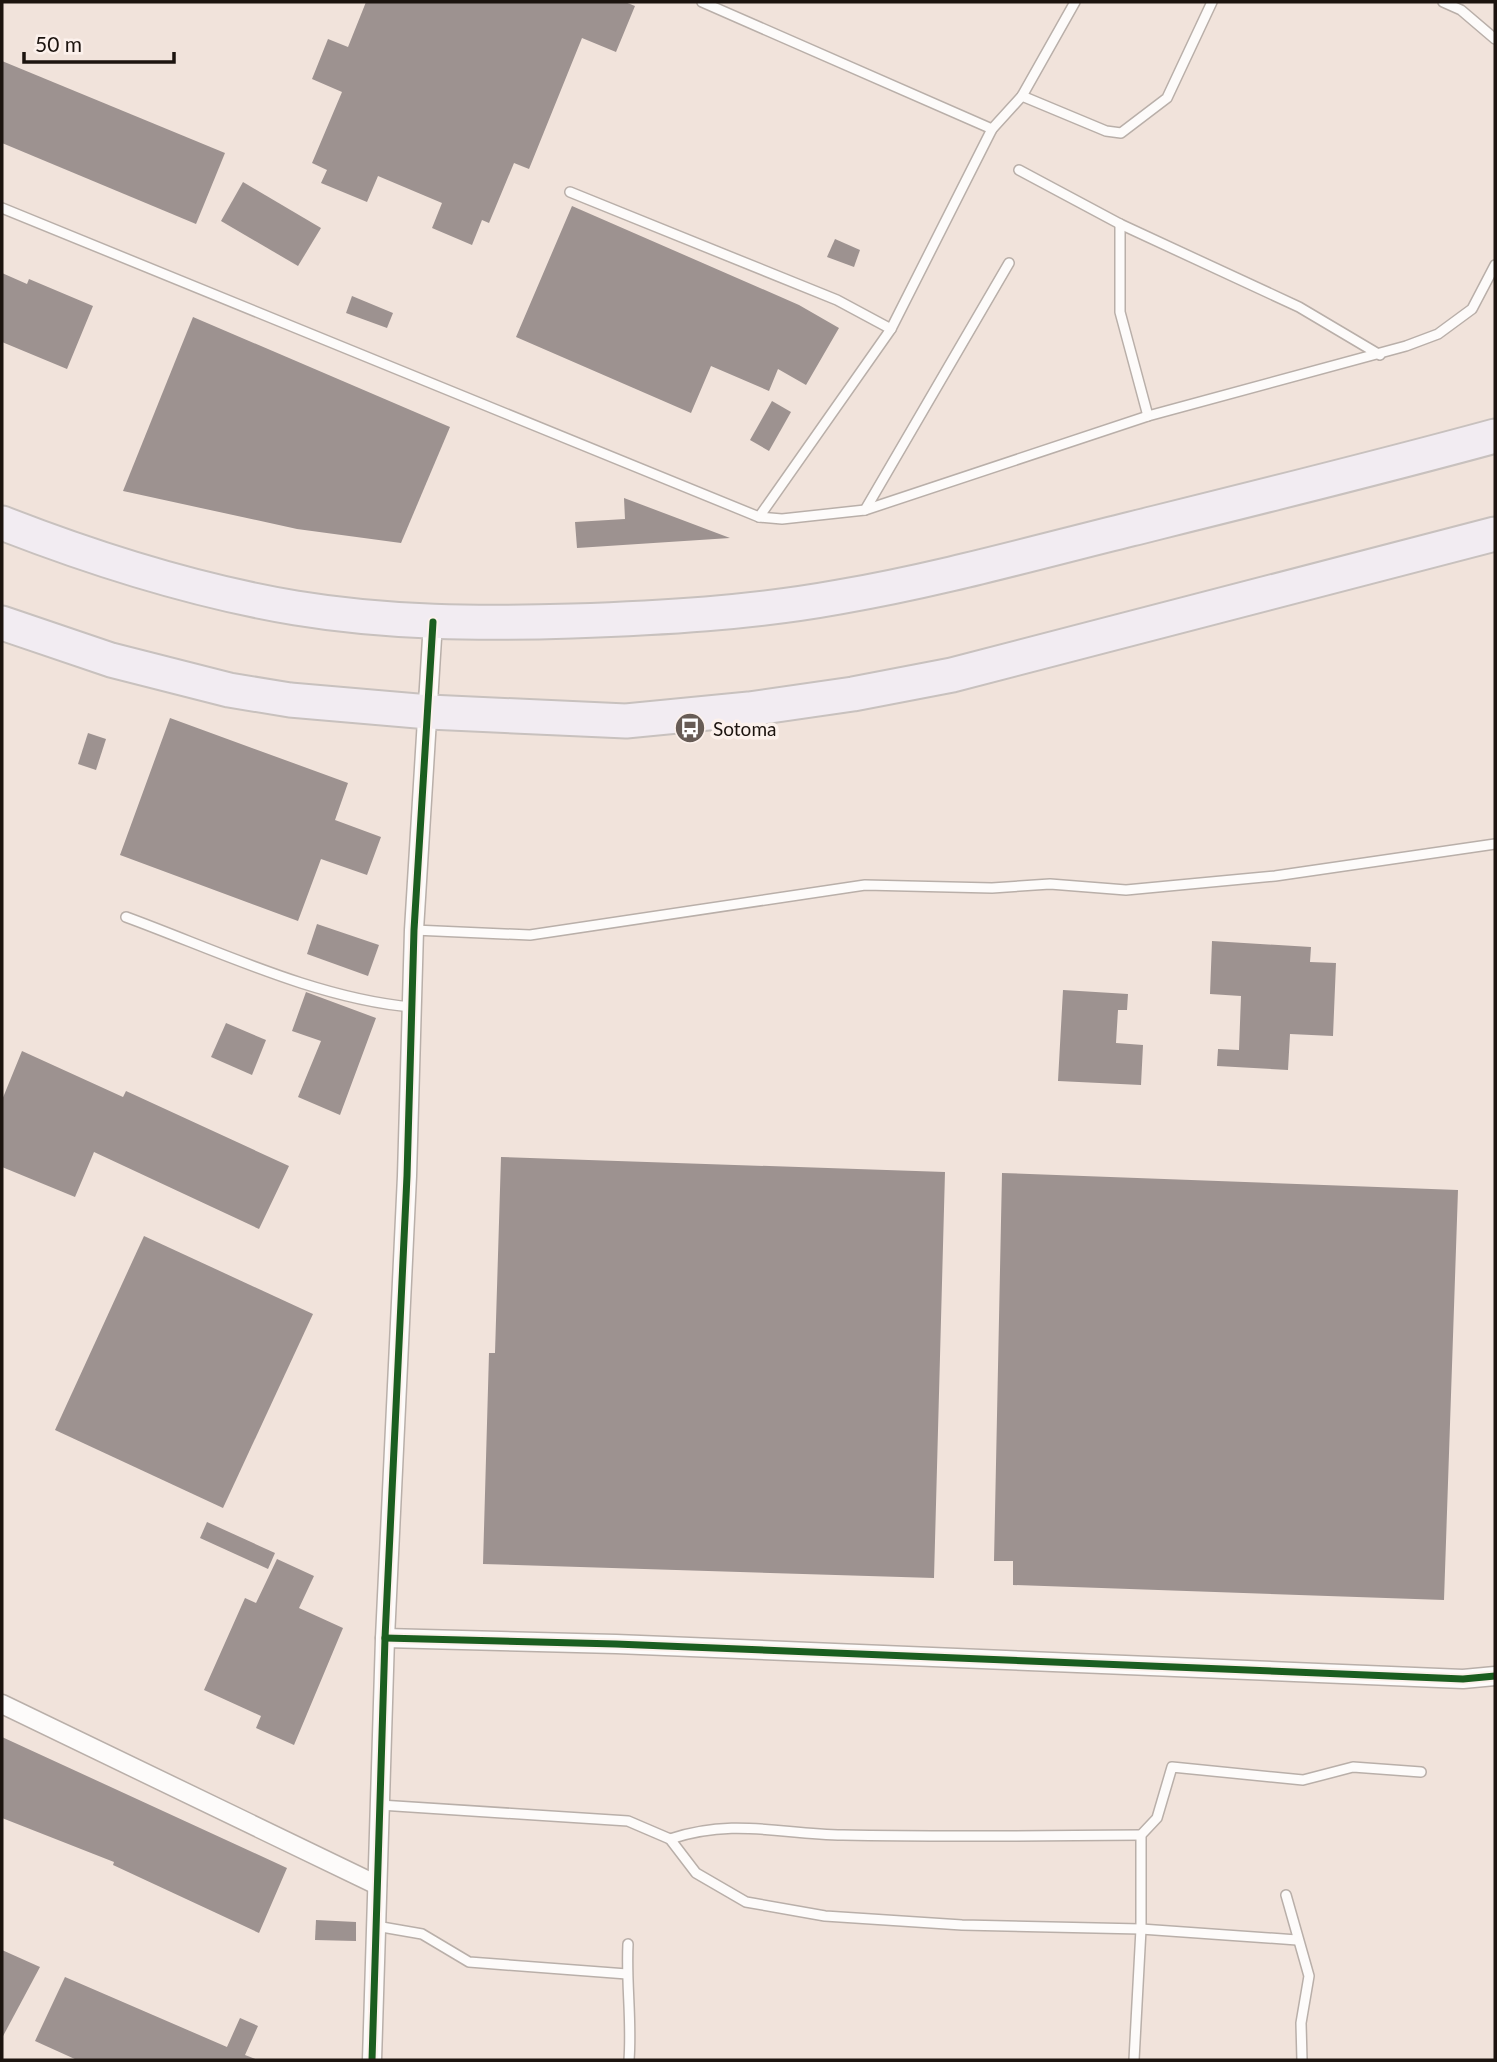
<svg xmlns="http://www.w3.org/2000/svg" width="1497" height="2062" viewBox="0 0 1497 2062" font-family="Lato,sans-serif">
  <rect width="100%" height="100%" fill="#f1e3db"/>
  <!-- building -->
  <g fill="#9d9290">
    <polygon points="366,2 625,2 635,6 616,52 582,38 529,169 514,163 489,223 482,220 472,245 432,228 442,203 378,176 367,202 321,183 327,170 312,163 342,92 312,79 328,39 348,47"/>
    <polygon points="2,61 225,153 196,224 2,143"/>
    <polygon points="243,182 321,228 298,266 221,221"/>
    <polygon points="572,206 799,305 839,328 806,385 778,369 769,391 711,366 691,413 516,337"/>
    <polygon points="835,239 860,250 854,267 827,257"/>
    <polygon points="2,273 27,284 29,279 93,306 67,369 2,342"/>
    <polygon points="352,296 393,313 387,328 346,313"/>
    <polygon points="193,317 450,427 401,543 297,529 123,491"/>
    <polygon points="772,401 791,412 769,451 750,440"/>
    <polygon points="624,498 730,538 577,548 575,522 625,519"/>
    <polygon points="170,718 348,783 335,820 381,837 367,875 321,859 298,921 120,855"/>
    <polygon points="88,733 106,739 96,770 78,764"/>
    <polygon points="317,924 379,945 368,976 307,954"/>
    <polygon points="1212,941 1311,947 1310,962 1336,963 1333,1036 1290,1034 1288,1070 1217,1066 1218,1049 1239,1050 1241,996 1210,994"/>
    <polygon points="1063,990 1128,994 1127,1010 1118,1010 1116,1043 1143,1045 1141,1085 1058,1081"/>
    <polygon points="306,992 376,1018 340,1115 298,1097 321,1041 292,1031"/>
    <polygon points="226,1023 266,1040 252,1075 211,1057"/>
    <polygon points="22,1051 123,1097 126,1091 289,1166 259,1229 94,1152 75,1197 2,1167 2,1100"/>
    <polygon points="501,1157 945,1172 934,1578 483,1564 489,1353 495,1353"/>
    <polygon points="1002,1173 1458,1190 1444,1600 1013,1585 1013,1561 994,1561"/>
    <polygon points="144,1236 313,1314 223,1508 55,1430"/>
    <polygon points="207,1522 275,1553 268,1569 200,1538"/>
    <polygon points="277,1559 314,1576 299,1608 343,1628 294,1745 256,1728 261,1716 204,1690 245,1598 256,1603"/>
    <polygon points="2,1737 287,1868 259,1933 113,1865 114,1862 2,1818"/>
    <polygon points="316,1920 356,1922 356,1941 315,1940"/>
    <polygon points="2,1950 40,1967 2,2038"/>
    <polygon points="65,1977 227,2047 240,2018 258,2026 245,2055 258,2060 77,2060 35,2041"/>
  </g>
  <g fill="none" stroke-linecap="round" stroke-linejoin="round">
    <!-- lane casing -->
    <g stroke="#b9afa9" stroke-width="12">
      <g id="lane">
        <polyline points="702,2 992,129"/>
        <polyline points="1443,2 1461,10 1495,39"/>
        <polyline points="1022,96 1106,131 1121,133 1167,98 1212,2"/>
        <polyline points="1019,170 1120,224 1299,307 1380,355"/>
        <polyline points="570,192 837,300 891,329"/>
        <polyline points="2,208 759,517 782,519 865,510 1148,416 1406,346 1438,334 1472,309 1495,265"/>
        <polyline points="1120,224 1120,312 1148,416"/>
        <polyline points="865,510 1009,263"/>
        <polyline points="759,517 891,329 992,129 1022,96 1075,2"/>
        <path d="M126,917C216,950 317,999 412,1007"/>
        <polyline points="414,930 530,935 865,885 992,888 1050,884 1126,890 1275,876 1495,844"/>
        <polyline points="380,1805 628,1821 670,1839"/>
        <path d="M1141,1835C1042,1836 942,1837 843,1835C779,1834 734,1818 670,1839L696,1873L746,1902L825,1916L962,1925L1141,1929L1297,1940"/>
        <polyline points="1286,1895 1309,1976 1301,2023 1302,2060"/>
        <polyline points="376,1926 422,1934 469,1962 627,1974"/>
        <path d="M628,1944C626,1983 632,2021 629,2060"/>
        <polyline points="1134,2060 1141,1929 1141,1835 1157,1818 1172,1767 1303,1780 1353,1767 1421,1772"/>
      </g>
    </g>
    <!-- street casing -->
    <g stroke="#b9afa9" stroke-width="21">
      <g id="street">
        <polyline points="385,1638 616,1644 1463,1679 1495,1676"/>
        <polyline points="2,1704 377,1885"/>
        <polyline points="372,2060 385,1638 407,1176 414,930 433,622"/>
      </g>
    </g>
    <!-- highway casing -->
    <g stroke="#c8c1be" stroke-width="37">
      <g id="highway">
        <path d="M2,523C97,560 195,591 296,608C387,623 480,624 572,621C662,618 751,613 839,597C938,580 1034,553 1131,529C1252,499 1374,469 1495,436"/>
        <polyline points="2,623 111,660 229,690 290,700 429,712 626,721 749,709 853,694 952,675 1495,534"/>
      </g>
    </g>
    <!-- lane -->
    <use href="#lane" stroke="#fdfbfa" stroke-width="9"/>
    <!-- street -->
    <use href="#street" stroke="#fdfbfa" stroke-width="18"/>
    <!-- highway -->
    <use href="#highway" stroke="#f2ecf2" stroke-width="33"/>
    <!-- cycleway casing -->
    <g stroke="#fcf1ec" stroke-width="11">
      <g id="cycleway">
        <polyline points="385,1638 616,1644 1463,1679 1495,1676"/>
        <polyline points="372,2060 385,1638 407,1176 414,930 433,622"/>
      </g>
    </g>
    <!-- cycleway -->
    <use href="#cycleway" stroke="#1b5e20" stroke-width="7"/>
  </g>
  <!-- icons -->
  <defs>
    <g id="bus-disc" transform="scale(1.575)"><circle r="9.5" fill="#675c56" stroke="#fcf1ec"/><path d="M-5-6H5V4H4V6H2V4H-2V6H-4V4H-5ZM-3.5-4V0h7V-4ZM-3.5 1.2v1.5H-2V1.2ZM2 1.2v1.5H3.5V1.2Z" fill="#fff"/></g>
  </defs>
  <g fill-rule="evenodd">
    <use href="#bus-disc" x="690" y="728"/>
  </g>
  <g text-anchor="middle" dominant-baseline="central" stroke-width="7" stroke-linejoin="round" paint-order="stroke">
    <!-- poi labels -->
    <g font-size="19" fill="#1c140f" stroke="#fcf1ec" text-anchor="start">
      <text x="713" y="728">Sotoma</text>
    </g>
  </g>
  <!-- border -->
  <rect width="1497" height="2062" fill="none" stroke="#1c140f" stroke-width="7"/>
  <!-- scale -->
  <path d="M24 52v10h150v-10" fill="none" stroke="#1c140f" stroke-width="3.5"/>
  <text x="35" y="52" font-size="21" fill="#1c140f" stroke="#fcf1ec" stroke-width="5" paint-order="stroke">50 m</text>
</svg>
